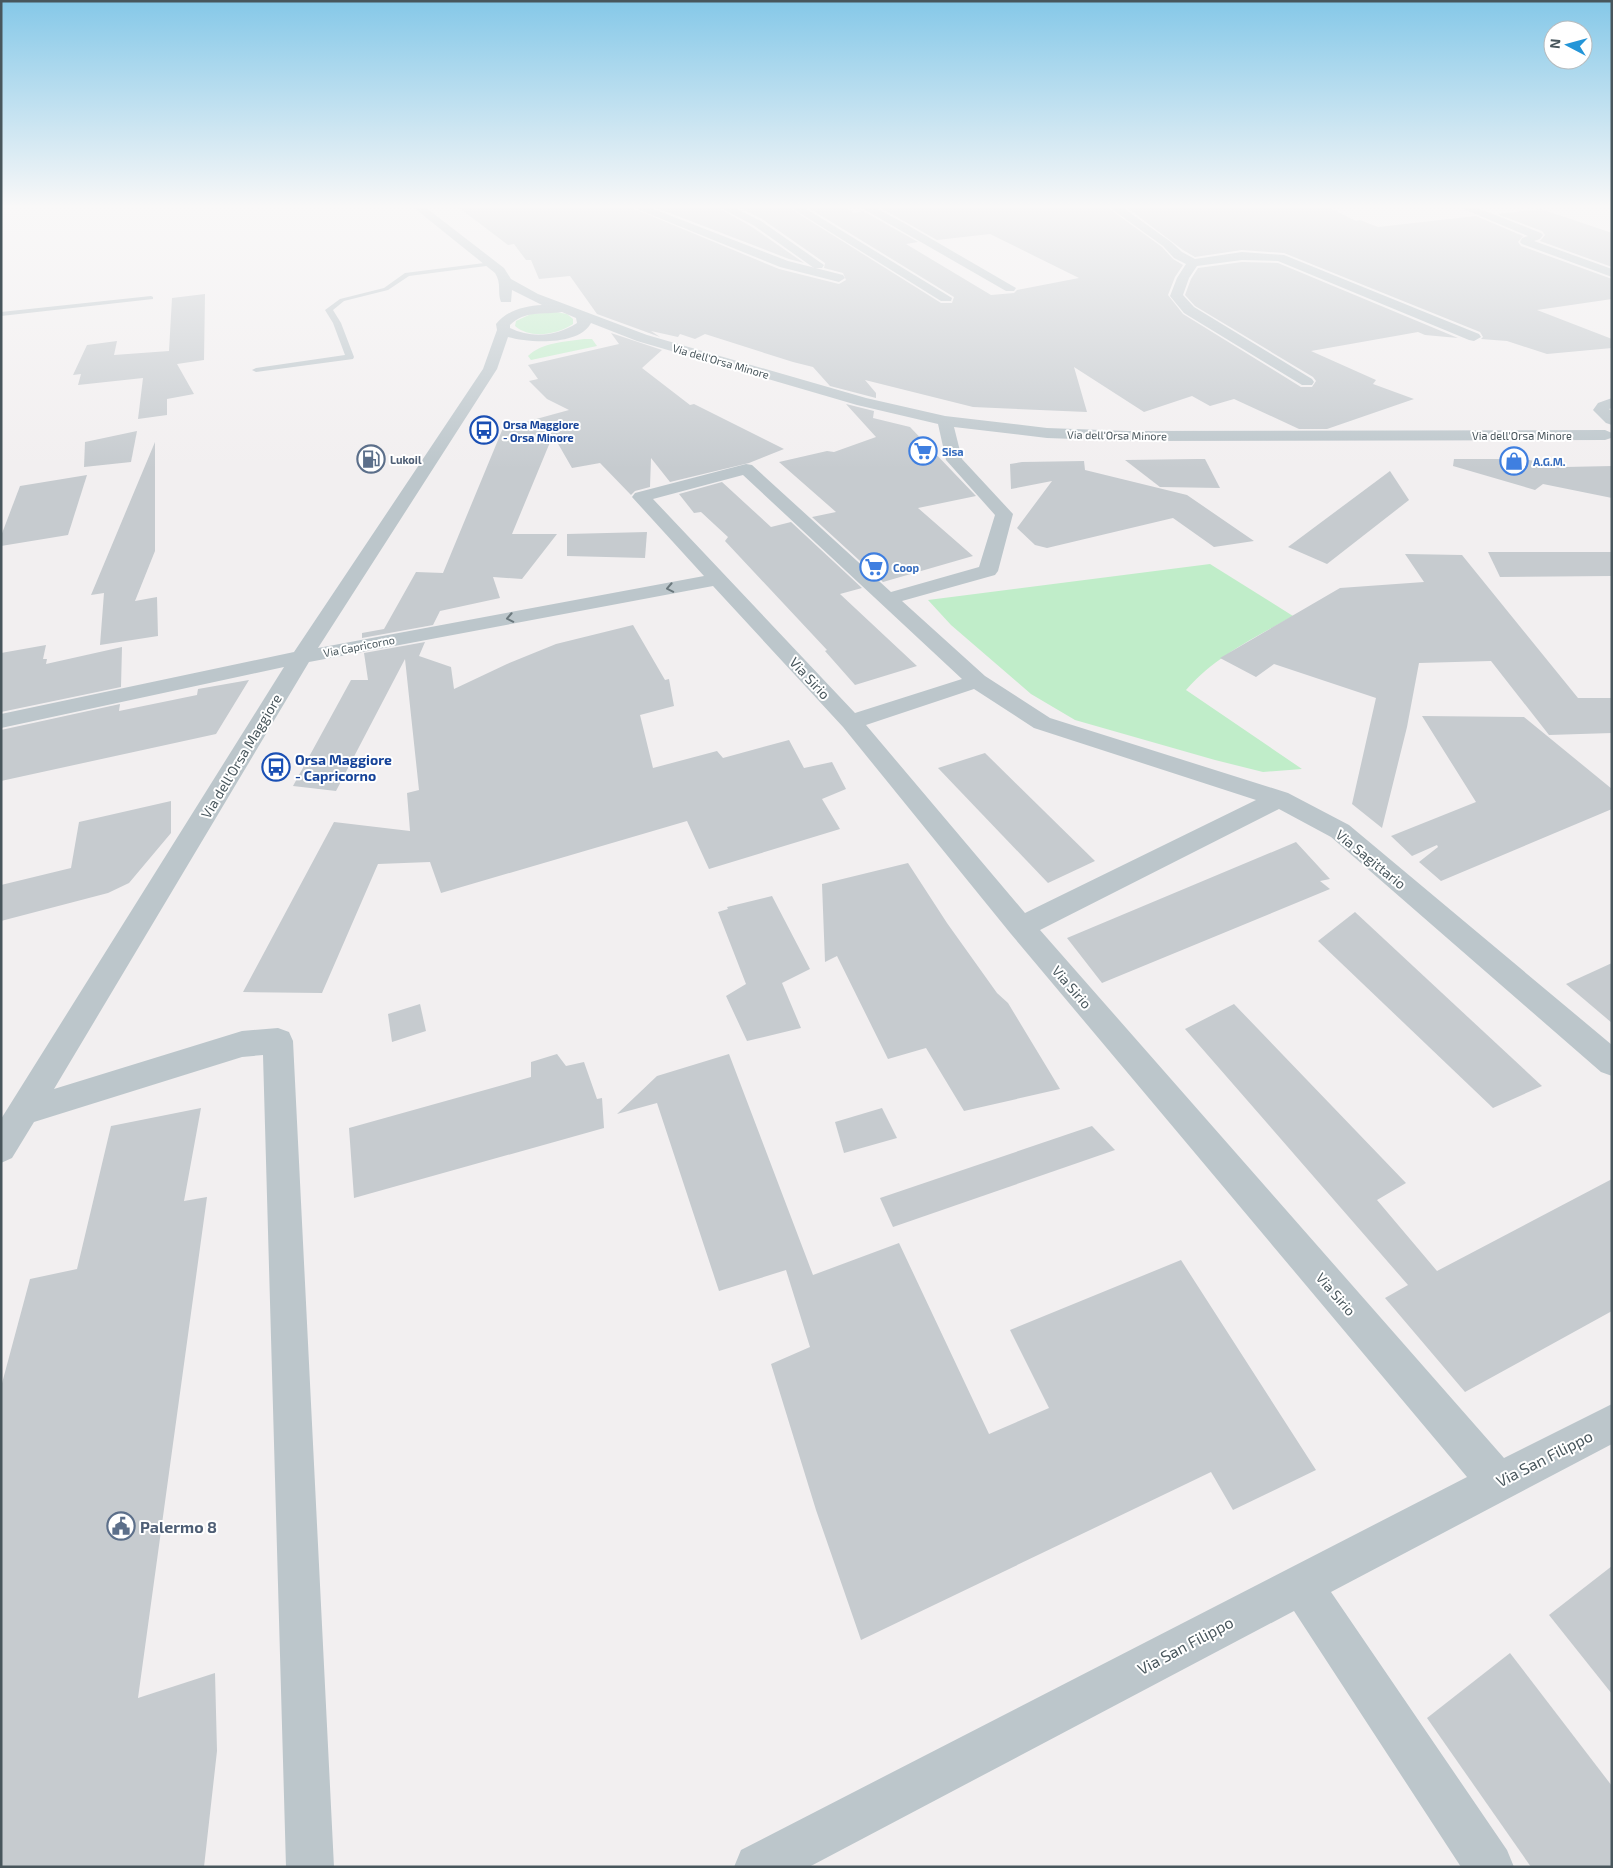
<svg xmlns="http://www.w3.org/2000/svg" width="1613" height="1868" viewBox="0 0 1613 1868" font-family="'Exo 2',sans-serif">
  <rect width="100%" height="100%" fill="#f2eff0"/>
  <!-- green -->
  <g fill="#c0edc9">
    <path d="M556,312L567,314L573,319V324C556,335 530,339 515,326L516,321L531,314Z"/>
    <path d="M584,339H592L597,346L531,360L528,356C543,342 564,342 584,339Z"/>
    <path d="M1210,564L1293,616C1253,639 1217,655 1186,690L1302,769L1263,772L1215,760L1075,720L1031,694L951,625L928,600Z"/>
  </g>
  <!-- building -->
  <g fill="#c6cbcf">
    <polygon points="458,207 630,207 779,269 839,284 846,280 843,273 824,268 825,263 762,219 738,207 788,207 941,303 952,303 954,297 807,207 846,207 854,213 863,211 918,242 906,244 991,295 1014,293 1017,290 1079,278 990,234 937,240 881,208 1107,207 1162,247 1173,259 1183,265 1175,277 1168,295 1183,314 1301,387 1312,387 1316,381 1313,377 1195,306 1185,295 1191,279 1198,268 1242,262 1278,263 1458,338 1425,335 1418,332 1311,351 1376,380 1373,384 1414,399 1327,429 1299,429 1234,399 1210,406 1192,396 1144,412 1074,367 1087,412 973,407 865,380 876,393 876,398 830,386 813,367 793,362 705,334 695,339 680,334 678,337 651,331 660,337 597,314 570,276 539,279 531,260 526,260 514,244 508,245"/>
    <polygon points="654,207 717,207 752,227 804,263 789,259"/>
    <polygon points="1126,207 1328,207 1356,221 1360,220 1378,227 1476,216 1523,236 1518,242 1521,246 1612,279 1612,299 1537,310 1612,339 1612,348 1547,354 1507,341 1481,339 1483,337 1480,332 1284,253 1242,250 1195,257 1183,250"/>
    <polygon points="1541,209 1612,233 1612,267 1540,241 1545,235 1542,231 1497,214"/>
    <polygon points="205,294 204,360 177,364 194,394 167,399 167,415 138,419 143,378 78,385 81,374 73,375 87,345 117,341 114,355 169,351 172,298"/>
    <polygon points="611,333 662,350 642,368 690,405 694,404 784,449 749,463 670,482 651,458 650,487 635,491 631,495 600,463 572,468 553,435 512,534 557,534 522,579 493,577 500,598 440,611 433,625 362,638 362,633 384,629 416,572 443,573 503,428 569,410 547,399 529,381 538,379 528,365 619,344"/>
    <polygon points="846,404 874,411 873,418 910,427 976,496 918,508 973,556 883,582 812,517 836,512 779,462 827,451 834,452 876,437"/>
    <polygon points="137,431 131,462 84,467 85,442"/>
    <polygon points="155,442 155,551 135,601 157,597 158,636 100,645 104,593 91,595"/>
    <polygon points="1197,459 1205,459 1220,488 1160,487 1125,460"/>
    <polygon points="1454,459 1524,459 1565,467 1612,466 1612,498 1543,484 1535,490 1453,466"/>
    <polygon points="1084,461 1085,470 1187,495 1254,541 1214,547 1173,518 1047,548 1035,545 1017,528 1052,481 1011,489 1010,464 1022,462"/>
    <polygon points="1390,471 1409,500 1327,564 1288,547"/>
    <polygon points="87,475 68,535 1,546 1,536 20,486"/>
    <polygon points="722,482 771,527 791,522 862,588 840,594 917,666 855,685 825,651 827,650 725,541 728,537 701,512 694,513 679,494"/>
    <polygon points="647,532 645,558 567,556 567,534"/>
    <polygon points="1488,552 1612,552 1612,576 1500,577"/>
    <polygon points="1405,554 1462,555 1578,698 1612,698 1612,733 1549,735 1491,661 1419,663 1407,727 1382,828 1352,804 1376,698 1274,664 1256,677 1220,658 1340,588 1424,582"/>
    <polygon points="633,625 665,680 669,679 674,706 640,715 653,768 717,751 723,758 789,740 804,768 832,762 846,789 822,799 840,829 709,869 687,821 441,893 430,862 378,864 322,993 243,992 334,822 410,831 407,793 419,790 405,659 336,791 293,786 351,680 368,680 364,653 425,642 419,656 451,667 454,689 507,664 556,644"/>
    <polygon points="46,645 43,659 47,659 46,664 122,647 121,687 1,712 1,653"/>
    <polygon points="249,680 216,734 1,781 1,730 120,704 119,711 197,695 198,689"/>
    <polygon points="1422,716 1524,717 1612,789 1612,809 1441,881 1419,862 1438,847 1437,845 1412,856 1391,836 1476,802"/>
    <polygon points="985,753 1095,861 1048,883 938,768"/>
    <polygon points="171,801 171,833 129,883 108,893 1,921 1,885 71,868 79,822"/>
    <polygon points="1296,842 1330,879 1320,881 1330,889 1102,983 1067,938"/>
    <polygon points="908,863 947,923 997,993 1008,1003 1060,1089 964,1111 926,1048 888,1059 837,956 825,962 822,884"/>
    <polygon points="772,896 810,969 782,983 801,1028 747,1041 726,996 746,984 718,912 728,909 727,907"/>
    <polygon points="1355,912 1542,1086 1493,1108 1318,941"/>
    <polygon points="1612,963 1612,1023 1566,984"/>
    <polygon points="420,1004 426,1031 392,1042 388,1014"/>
    <polygon points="1234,1004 1406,1183 1377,1200 1437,1271 1612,1179 1612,1311 1465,1392 1385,1298 1408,1285 1185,1029"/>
    <polygon points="557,1054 566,1066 584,1062 597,1099 602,1098 604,1128 354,1198 349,1128 531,1077 531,1062"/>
    <polygon points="729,1054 813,1275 899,1243 989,1434 1049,1408 1010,1330 1181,1260 1316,1470 1233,1510 1211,1472 861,1640 816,1510 771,1364 810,1347 786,1270 719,1291 657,1103 617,1114 657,1076"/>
    <polygon points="201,1108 184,1201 207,1197 138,1698 215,1673 217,1751 204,1867 1,1867 1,1387 30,1279 77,1269 111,1126"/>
    <polygon points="882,1108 897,1138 844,1153 835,1122"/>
    <polygon points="1092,1126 1115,1150 893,1227 880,1198"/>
    <polygon points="1612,1566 1612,1694 1549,1615"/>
    <polygon points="1510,1653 1612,1786 1612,1867 1531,1867 1427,1718"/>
  </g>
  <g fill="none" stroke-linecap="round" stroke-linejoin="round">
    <!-- service -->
    <g fill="#bcc6cb" fill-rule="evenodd">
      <polygon points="492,262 494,263 494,265 409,276 388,290 344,301 333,310 341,323 354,357 353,359 256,372 252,370 256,368 345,355 333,323 325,310 340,299 384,288 405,273"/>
      <polygon points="151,296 153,297 153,299 1,316 1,312"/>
    </g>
    <!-- minor -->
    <g fill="#bcc6cb" fill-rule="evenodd">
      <path d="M413,207H425L504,268L511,279L538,294L647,335L866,398L945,416L1047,428L1128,431L1605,430L1612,433L1611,438L1605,440L1128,441L1047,438L954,427L962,459L1013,514L998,571L995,575L902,601L985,676L1050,718L1288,793L1349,825L1612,1045V1076L1601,1072L1331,837L1279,809L1040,930L1504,1458L1612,1404V1444L1331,1592L1507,1850L1514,1867H1461L1294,1611L809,1867H734L741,1850L1467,1477L1011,934L843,727L713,586L309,662L54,1089L242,1031L278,1028L289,1032L293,1041L334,1867H286L263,1055L242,1057L34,1122L12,1158L1,1163V1119L284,667L1,728V714L294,652L483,369L497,330L496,324C507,310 525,306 542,305L512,290L511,302H501C497,292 502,284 495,273ZM562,312L576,318L577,323C557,336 532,339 510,328V325C525,310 543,315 562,312ZM591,323L637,341L857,405L938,424L946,460L995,515L979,567L891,592L752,465L746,464L635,493L632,497L704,576L318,648L497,369L508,337C529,343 579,346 591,323ZM743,475L962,679L855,713L653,499ZM974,689L1034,728L1256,800L1025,913L866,725Z"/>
      <polygon points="632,207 648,207 788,261 843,275 845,278 839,282 780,267"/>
      <polygon points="719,207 733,207 761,221 824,265 822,268 814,268 753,225"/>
      <polygon points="790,207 803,207 952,298 951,301 941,301"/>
      <polygon points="860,207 874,207 904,223 1016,288 1014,291 1006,291"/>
      <polygon points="1109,207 1122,207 1171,242 1182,252 1195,259 1242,252 1284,255 1479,334 1481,337 1474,341 1469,340 1278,261 1242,260 1197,266 1189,278 1183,295 1194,307 1312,379 1314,382 1312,385 1302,385 1184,313 1170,296 1177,278 1186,264 1174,258 1163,246"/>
      <polygon points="1459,207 1475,207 1541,233 1543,235 1540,239 1534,241 1612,269 1612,277 1522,244 1520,242 1522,238 1528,236"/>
    </g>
    <!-- tertiary -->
    <polygon fill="#bcc6cb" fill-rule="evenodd" points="1612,398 1612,408 1609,409 1612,411 1612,425 1606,423 1593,410 1598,403"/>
  </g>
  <!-- one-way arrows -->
  <defs><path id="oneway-chevron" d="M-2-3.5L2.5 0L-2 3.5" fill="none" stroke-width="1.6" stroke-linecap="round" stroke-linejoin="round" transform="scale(1.25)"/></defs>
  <g stroke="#6b787d">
    <use href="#oneway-chevron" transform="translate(670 588) rotate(169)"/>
    <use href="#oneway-chevron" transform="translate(510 618) rotate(169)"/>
  </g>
  <!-- sky -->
  <linearGradient id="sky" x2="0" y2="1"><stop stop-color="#85c8e8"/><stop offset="0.44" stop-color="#f9f8f8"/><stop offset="1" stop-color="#f9f8f8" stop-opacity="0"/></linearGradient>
  <rect width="1613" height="469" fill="url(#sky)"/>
  <!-- icons -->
  <defs>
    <g id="bus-ring" transform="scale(1.4375)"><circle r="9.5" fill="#fff" stroke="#1a4fb4" stroke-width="1.5"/><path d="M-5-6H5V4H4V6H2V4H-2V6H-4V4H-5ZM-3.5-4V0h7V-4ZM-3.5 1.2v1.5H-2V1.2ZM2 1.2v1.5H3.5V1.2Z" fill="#1a4fb4"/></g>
    <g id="supermarket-ring" transform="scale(1.4375)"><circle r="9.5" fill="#fff" stroke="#3f7fe0" stroke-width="1.5"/><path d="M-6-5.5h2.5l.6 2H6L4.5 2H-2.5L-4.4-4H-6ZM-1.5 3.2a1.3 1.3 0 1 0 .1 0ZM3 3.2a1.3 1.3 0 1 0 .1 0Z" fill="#3f7fe0"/></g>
    <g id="fuel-ring" transform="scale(1.4375)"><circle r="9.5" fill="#fff" stroke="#5c6f8a" stroke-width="1.5"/><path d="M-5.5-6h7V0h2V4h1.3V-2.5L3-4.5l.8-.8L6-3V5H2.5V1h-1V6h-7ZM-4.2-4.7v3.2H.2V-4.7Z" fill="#5c6f8a"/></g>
    <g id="shop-ring" transform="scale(1.4375)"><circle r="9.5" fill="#fff" stroke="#3f7fe0" stroke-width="1.5"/><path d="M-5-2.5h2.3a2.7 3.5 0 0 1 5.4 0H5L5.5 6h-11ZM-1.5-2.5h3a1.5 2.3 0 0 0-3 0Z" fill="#3f7fe0"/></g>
    <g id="civic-ring" transform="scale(1.4375)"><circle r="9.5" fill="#fff" stroke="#5c6f8a" stroke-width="1.5"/><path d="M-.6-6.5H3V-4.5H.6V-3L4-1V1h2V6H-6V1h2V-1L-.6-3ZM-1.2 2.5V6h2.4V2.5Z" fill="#5c6f8a"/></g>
  </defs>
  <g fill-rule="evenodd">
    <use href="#bus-ring" x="484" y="430"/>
    <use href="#supermarket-ring" x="923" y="451"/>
    <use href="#fuel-ring" x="371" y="459"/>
    <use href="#shop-ring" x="1514" y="461"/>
    <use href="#supermarket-ring" x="874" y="567"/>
    <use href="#bus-ring" x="276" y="767"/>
    <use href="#civic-ring" x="121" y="1526"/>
  </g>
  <g text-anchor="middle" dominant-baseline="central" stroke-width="4" stroke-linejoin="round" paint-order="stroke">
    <!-- far-street labels -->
    <g font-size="11" fill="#48565c" stroke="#fff">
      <text transform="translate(721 361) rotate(16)">Via dell'Orsa Minore</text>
      <text transform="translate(1117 435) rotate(1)">Via dell'Orsa Minore</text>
      <text x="1522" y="435">Via dell'Orsa Minore</text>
      <text transform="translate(359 646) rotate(-11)">Via Capricorno</text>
    </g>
    <!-- far-transit labels -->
    <g font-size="11" font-weight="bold" fill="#164399" stroke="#fff" text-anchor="start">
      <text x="503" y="424">Orsa Maggiore<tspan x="503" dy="13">- Orsa Minore</tspan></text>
    </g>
    <!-- far-shop labels -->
    <g font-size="11" font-weight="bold" fill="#366cbe" stroke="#fff" text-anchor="start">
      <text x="942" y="451">Sisa</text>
      <text x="1533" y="461">A.G.M.</text>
      <text x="893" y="567">Coop</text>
    </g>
    <!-- far-service labels -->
    <g font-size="11" font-weight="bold" fill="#4e5e75" stroke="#fff" text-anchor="start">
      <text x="390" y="459">Lukoil</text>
    </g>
    <!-- street labels -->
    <g font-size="14" fill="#48565c" stroke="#fff">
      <text transform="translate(810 678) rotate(47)">Via Sirio</text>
      <text transform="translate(241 756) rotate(-59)">Via dell'Orsa Maggiore</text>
      <text transform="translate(1371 859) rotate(39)">Via Sagittario</text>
      <text transform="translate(1072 987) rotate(49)">Via Sirio</text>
      <text transform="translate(1336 1294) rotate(49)">Via Sirio</text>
    </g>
    <!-- transit labels -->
    <g font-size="14" font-weight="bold" fill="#164399" stroke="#fff" text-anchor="start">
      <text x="295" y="759">Orsa Maggiore<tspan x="295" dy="16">- Capricorno</tspan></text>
    </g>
    <!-- near-street labels -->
    <g font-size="16" fill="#48565c" stroke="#fff">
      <text transform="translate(1544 1458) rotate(-27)">Via San Filippo</text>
      <text transform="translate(1185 1645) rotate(-28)">Via San Filippo</text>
    </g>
    <!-- near-service labels -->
    <g font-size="16" font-weight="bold" fill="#4e5e75" stroke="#fff" text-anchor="start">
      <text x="140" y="1526">Palermo 8</text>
    </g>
  </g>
  <!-- border -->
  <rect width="1613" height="1868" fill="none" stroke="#48565c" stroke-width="5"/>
  <!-- north arrow -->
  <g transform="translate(1568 45) rotate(276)"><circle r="24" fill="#ffffff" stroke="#b6bbbe"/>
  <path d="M0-4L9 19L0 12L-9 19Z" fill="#2395d8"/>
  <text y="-8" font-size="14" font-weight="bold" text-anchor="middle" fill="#48565c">N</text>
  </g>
</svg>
